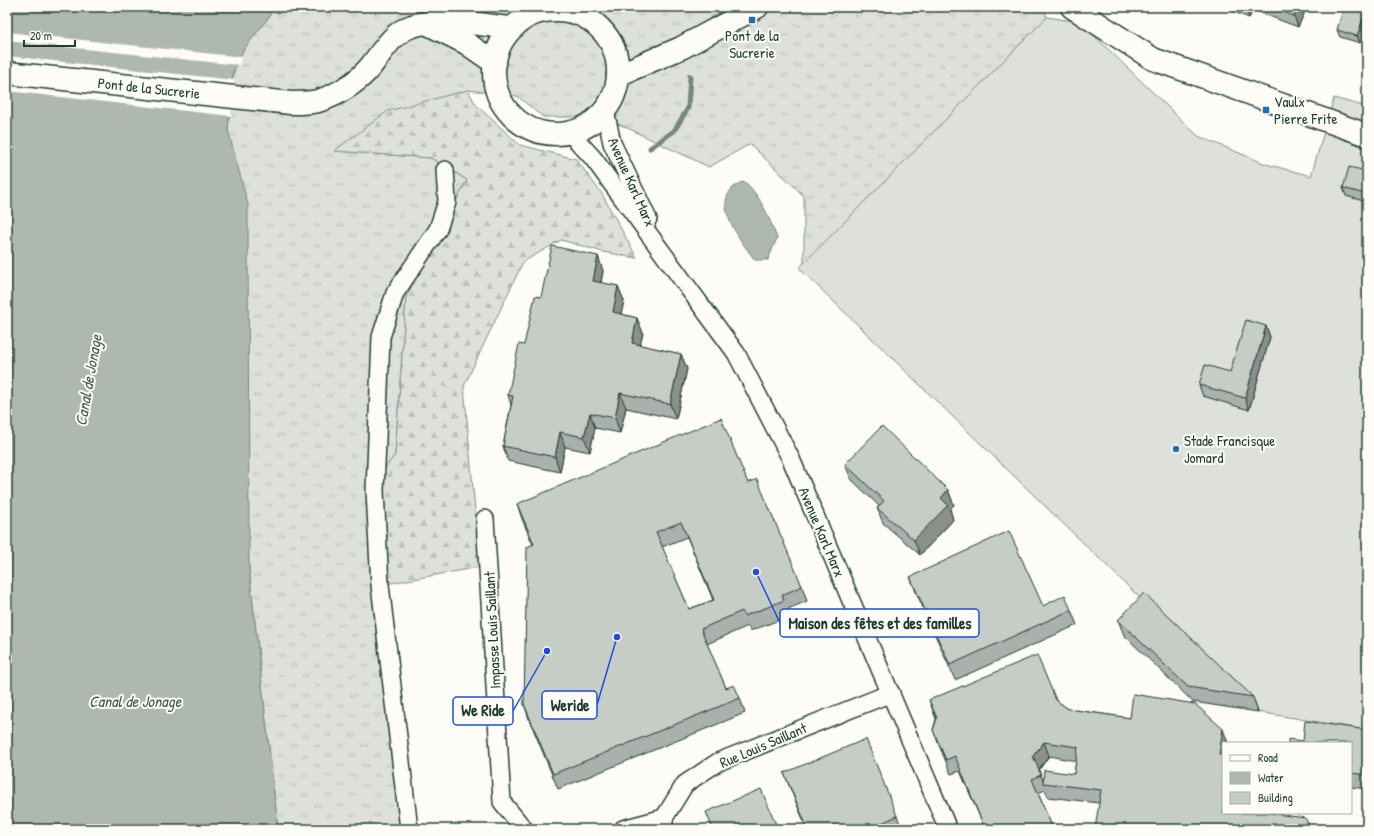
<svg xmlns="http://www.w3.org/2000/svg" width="1374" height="836" viewBox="0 0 1374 836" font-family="'Patrick Hand',sans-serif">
  <defs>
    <pattern id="grass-tufts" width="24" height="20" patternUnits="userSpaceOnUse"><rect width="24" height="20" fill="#dde0db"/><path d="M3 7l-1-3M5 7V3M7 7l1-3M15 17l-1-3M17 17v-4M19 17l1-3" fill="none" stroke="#bdc1bd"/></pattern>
    <pattern id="forest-firs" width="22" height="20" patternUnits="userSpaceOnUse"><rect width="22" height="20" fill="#dde0db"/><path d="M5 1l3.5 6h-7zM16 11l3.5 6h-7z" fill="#bdc1bd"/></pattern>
  </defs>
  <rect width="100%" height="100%" fill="#fdfcf7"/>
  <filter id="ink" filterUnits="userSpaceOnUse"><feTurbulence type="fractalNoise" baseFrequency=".025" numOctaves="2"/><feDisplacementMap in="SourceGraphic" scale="8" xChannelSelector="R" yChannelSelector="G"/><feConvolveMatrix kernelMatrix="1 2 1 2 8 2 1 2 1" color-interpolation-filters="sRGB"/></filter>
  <g filter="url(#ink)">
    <!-- grass -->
    <path fill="url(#grass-tufts)" stroke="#7e8e88" d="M274,7H1043L1047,17L925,141L804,268V196L750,144L709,167L621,125L577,117H543L517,96L468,90L335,151L431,158L467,180L406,297L395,455L367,492L404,829H278L249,569L228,130C230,103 229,73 243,49C252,34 266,23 274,7Z"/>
    <!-- forest -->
    <polygon fill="url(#forest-firs)" stroke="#7e8e88" points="468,90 476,105 520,145 576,159 602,194 637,258 603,252 561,240 523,262 464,386 480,567 380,585 366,492 395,455 406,297 467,180 431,158 334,151 388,111"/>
    <!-- garden -->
    <polygon fill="#dde0db" stroke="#7e8e88" points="1047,17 1080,22 1198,136 1266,164 1311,176 1334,98 1367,107 1367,730 1258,712 799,268"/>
    <!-- water -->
    <g fill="#aeb8b1" stroke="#75877f">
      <polygon points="7,7 274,7 269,17 244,49 233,72 228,130 248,205 249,568 278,829 7,829"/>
      <path d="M741,182L746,183C762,198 769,218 777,238L768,260H755C744,245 714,209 731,190C733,187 738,185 741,182Z"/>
    </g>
    <!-- pier -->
    <g fill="#fdfcf7">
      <polygon points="7,32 242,57 239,65 7,41"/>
      <polygon points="7,56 234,80 231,116 7,91"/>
    </g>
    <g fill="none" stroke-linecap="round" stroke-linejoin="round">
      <!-- stream -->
      <polyline stroke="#75877f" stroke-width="5" points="650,148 674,131 688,108 690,76"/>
      <!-- minor casing -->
      <g stroke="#1f3d34" stroke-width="20">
        <g id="minor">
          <polyline points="605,110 612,143 648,219"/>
          <polyline points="570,133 593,158 736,353 791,459 948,829"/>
          <polyline points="485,519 502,802 524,829"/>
          <polyline points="409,829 380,585 375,491 381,337 395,293 438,229 447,202 445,170"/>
          <polyline points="623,829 664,818"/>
          <polyline points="664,829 664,818 685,784 718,762 891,693"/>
        </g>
      </g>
      <!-- tertiary casing -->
      <g stroke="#1f3d34" stroke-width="25">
        <g id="tertiary">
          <polyline points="428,24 466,43 495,63"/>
          <path d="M7,73L291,103C299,103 310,103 318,101C338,95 358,82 371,66C383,51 392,33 412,26C444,16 480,25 512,28"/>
        </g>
      </g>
      <!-- primary casing -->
      <g stroke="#1f3d34" stroke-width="25">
        <g id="primary">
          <polyline points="1072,7 1153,59 1367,135"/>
          <circle cx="556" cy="72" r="62"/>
          <polyline points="618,75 681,48 757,7"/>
        </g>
      </g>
      <!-- minor -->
      <use href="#minor" stroke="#fdfcf7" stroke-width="17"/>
      <!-- tertiary -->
      <use href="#tertiary" stroke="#fdfcf7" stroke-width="22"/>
      <!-- primary -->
      <use href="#primary" stroke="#fdfcf7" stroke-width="22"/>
    </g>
    <!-- wall -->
    <g fill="#aab0ab" stroke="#1f3d34" fill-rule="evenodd">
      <polygon points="1222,7 1307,7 1298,27 1253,10 1249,18"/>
      <polygon points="1367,7 1367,23 1360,43 1340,37 1337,30 1347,10"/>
      <polygon points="1367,171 1367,202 1346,196 1343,188"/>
      <polygon points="598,256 603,271 601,283 618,286 624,301 621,314 637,318 643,333 640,345 681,354 687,369 676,419 626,408 620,433 595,428 590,452 565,447 560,472 508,461 503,446 511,405 508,395 541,297"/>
      <polygon points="1266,326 1270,337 1249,410 1203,396 1199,385 1230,372"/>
      <polygon points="845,464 948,490 954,505 950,509 953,520 920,555 883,523 877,508 879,506 851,479"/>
      <path d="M748,483L802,586L807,601L788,609L790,614L774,622L750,631L748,626L707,644L726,688L740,698L745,713L558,789L529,719L524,704L533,545L522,519L517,504ZM687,537L713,600L689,609L662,547Z"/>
      <polygon points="910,577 1043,606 1071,610 1077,625 955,680 916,592"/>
      <polygon points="1118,620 1253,697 1258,712 1193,702 1124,635"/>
      <path d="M929,700H1056L1068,709L1130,718L1195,704L1099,803L1048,797L1045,790L1038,793L1053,829H985L960,771L951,774L939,745L933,730L936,719ZM1049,756L1076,761L1074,774L1043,781L1039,770Z"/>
      <polygon points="1367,730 1367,789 1351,787 1351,743 1303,741"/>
      <polygon points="784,773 897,816 902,829 807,829 790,788"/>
    </g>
    <!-- shaded-wall -->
    <g fill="#8b908b" stroke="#1f3d34">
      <polygon points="1245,7 1251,7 1253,10 1249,18"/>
      <polygon points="1298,7 1307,7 1298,27 1294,16"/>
      <polygon points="1367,7 1367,23 1360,43 1357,36"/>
      <polygon points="1367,185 1367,201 1365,194"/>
      <polygon points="598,256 603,271 598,296 593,281"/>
      <polygon points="618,286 624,301 618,327 613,312"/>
      <polygon points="637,318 643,333 637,358 632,343"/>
      <polygon points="1266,326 1270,337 1249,410 1245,398"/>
      <polygon points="681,354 687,369 676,419 670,404"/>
      <polygon points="620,393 626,408 620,433 615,418"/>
      <polygon points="590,413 595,428 590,452 584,437"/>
      <polygon points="560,432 565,447 560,472 555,457"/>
      <polygon points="948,490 954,505 950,509 953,520 920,555 914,540 941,498"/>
      <polygon points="1223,729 1228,743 1223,743 1223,766 1219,755"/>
      <polygon points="1044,742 1049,756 1038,770 1033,756"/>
    </g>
    <!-- building -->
    <g fill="#c6cdc7" stroke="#1f3d34" fill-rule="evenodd">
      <polygon points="1271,7 1298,7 1294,16"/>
      <polygon points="1348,7 1367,7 1357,36 1337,30 1343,9 1347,10"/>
      <polygon points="1349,167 1367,171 1367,185 1365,194 1343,188"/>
      <polygon points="552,246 598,256 593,281 618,286 613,312 637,318 632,343 681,354 670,404 620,393 615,418 590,413 584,437 560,432 555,457 503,446 513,396 508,395 519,344 524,345 535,296 541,297"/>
      <polygon points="1246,320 1266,326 1245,398 1199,385 1205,365 1230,372"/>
      <path d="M721,418L748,483L757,479L802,586L782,595L784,600L768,607L744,616L742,611L701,629L726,688L734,685L740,698L553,774L524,704L527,547L534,544L517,504ZM681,522L714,600L689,609L656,532Z"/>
      <polygon points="882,426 948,490 941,498 948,505 914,540 877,508 884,501 845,464"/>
      <polygon points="1009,531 1043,606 1065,595 1071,610 950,665 910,577"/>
      <polygon points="1144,593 1253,697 1188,687 1118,620"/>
      <polygon points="1037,655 1056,700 1068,709 1130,718 1133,694 1195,704 1223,729 1219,755 1223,755 1223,813 1269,813 1305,818 1312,829 1095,829 1101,790 1043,783 1044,770 1074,774 1078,747 1044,742 1033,756 1041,775 1032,779 1053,829 985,829 955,756 946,760 933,730 937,718 929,700"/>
      <polygon points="1305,721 1367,730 1367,775 1351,773 1351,743 1288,743 1288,739 1303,741"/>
      <polygon points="866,739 897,816 868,829 808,829 784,773"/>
      <polygon points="761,789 778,829 713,829 706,812"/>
    </g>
  </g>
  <!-- markers -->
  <g fill="#1f6fb2" stroke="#fdfcf7" stroke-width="1.5">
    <rect x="748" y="16" width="8" height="8" rx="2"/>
    <rect x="1262" y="106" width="8" height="8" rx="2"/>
    <circle cx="1176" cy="449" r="4"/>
  </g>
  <g text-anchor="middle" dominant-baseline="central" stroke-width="4" stroke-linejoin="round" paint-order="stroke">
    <!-- poi labels -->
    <g font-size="15" fill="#1f3d34" stroke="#fdfcf7" text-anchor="start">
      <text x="752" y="35" text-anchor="middle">Pont de la<tspan x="752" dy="17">Sucrerie</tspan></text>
      <text x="1274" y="101">Vaulx<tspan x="1274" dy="17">Pierre Frite</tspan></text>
      <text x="1184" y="440">Stade Francisque<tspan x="1184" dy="17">Jomard</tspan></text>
    </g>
    <!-- street labels -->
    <g font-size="15" fill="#1f3d34" stroke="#fdfcf7">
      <text transform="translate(149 88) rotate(6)">Pont de la Sucrerie</text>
      <text transform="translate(632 182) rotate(66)">Avenue Karl Marx</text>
      <text transform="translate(822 532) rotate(67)">Avenue Karl Marx</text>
      <text transform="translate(492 630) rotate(-93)">Impasse Louis Saillant</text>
      <text transform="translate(763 745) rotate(-23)">Rue Louis Saillant</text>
    </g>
    <!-- water labels -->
    <g font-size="16" font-style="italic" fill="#435c53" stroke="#fdfcf7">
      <text transform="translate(88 380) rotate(-80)">Canal de Jonage</text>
      <text x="135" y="701">Canal de Jonage</text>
    </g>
  </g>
  <!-- callouts -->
  <path fill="none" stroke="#1d4ed8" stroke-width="1.5" d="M756 572L780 623M617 637L597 705M547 651L513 711"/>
  <g fill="#1d4ed8" stroke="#fdfcf7" stroke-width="1.5">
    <circle cx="756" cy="572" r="4"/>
    <circle cx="617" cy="637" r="4"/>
    <circle cx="547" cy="651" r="4"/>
  </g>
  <g fill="#fdfcf7" stroke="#1d4ed8" stroke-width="1.5">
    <rect x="780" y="609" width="199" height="28" rx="4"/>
    <rect x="542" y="691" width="55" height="28" rx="4"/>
    <rect x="453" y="697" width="60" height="28" rx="4"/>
  </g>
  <g font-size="16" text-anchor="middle" font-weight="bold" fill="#1f3d34">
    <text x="880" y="629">Maison des fêtes et des familles</text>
    <text x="570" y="711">Weride</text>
    <text x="483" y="716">We Ride</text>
  </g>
  <!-- margin -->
  <rect width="1374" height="836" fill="none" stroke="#fdfcf7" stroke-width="24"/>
  <rect x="12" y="12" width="1350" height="812" fill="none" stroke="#1f3d34" stroke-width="1.5" filter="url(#ink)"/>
  <!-- legend -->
  <rect x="1222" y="742" width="130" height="72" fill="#fdfcf7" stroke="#a4b0a9"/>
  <rect x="1230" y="755" width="20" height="6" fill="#fdfcf7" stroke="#a4b0a9"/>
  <text x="1258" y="762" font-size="12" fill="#1f3d34">Road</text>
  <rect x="1230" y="772" width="20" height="12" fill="#aeb8b1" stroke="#a4b0a9"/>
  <text x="1258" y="782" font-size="12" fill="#1f3d34">Water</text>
  <rect x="1230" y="792" width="20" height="12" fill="#c6cdc7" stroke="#a4b0a9"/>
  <text x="1258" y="802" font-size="12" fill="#1f3d34">Building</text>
  <!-- scale -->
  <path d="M24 40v6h51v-6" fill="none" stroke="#1f3d34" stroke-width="2"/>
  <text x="30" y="40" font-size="12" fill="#1f3d34" stroke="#fdfcf7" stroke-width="3" paint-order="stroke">20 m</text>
</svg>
